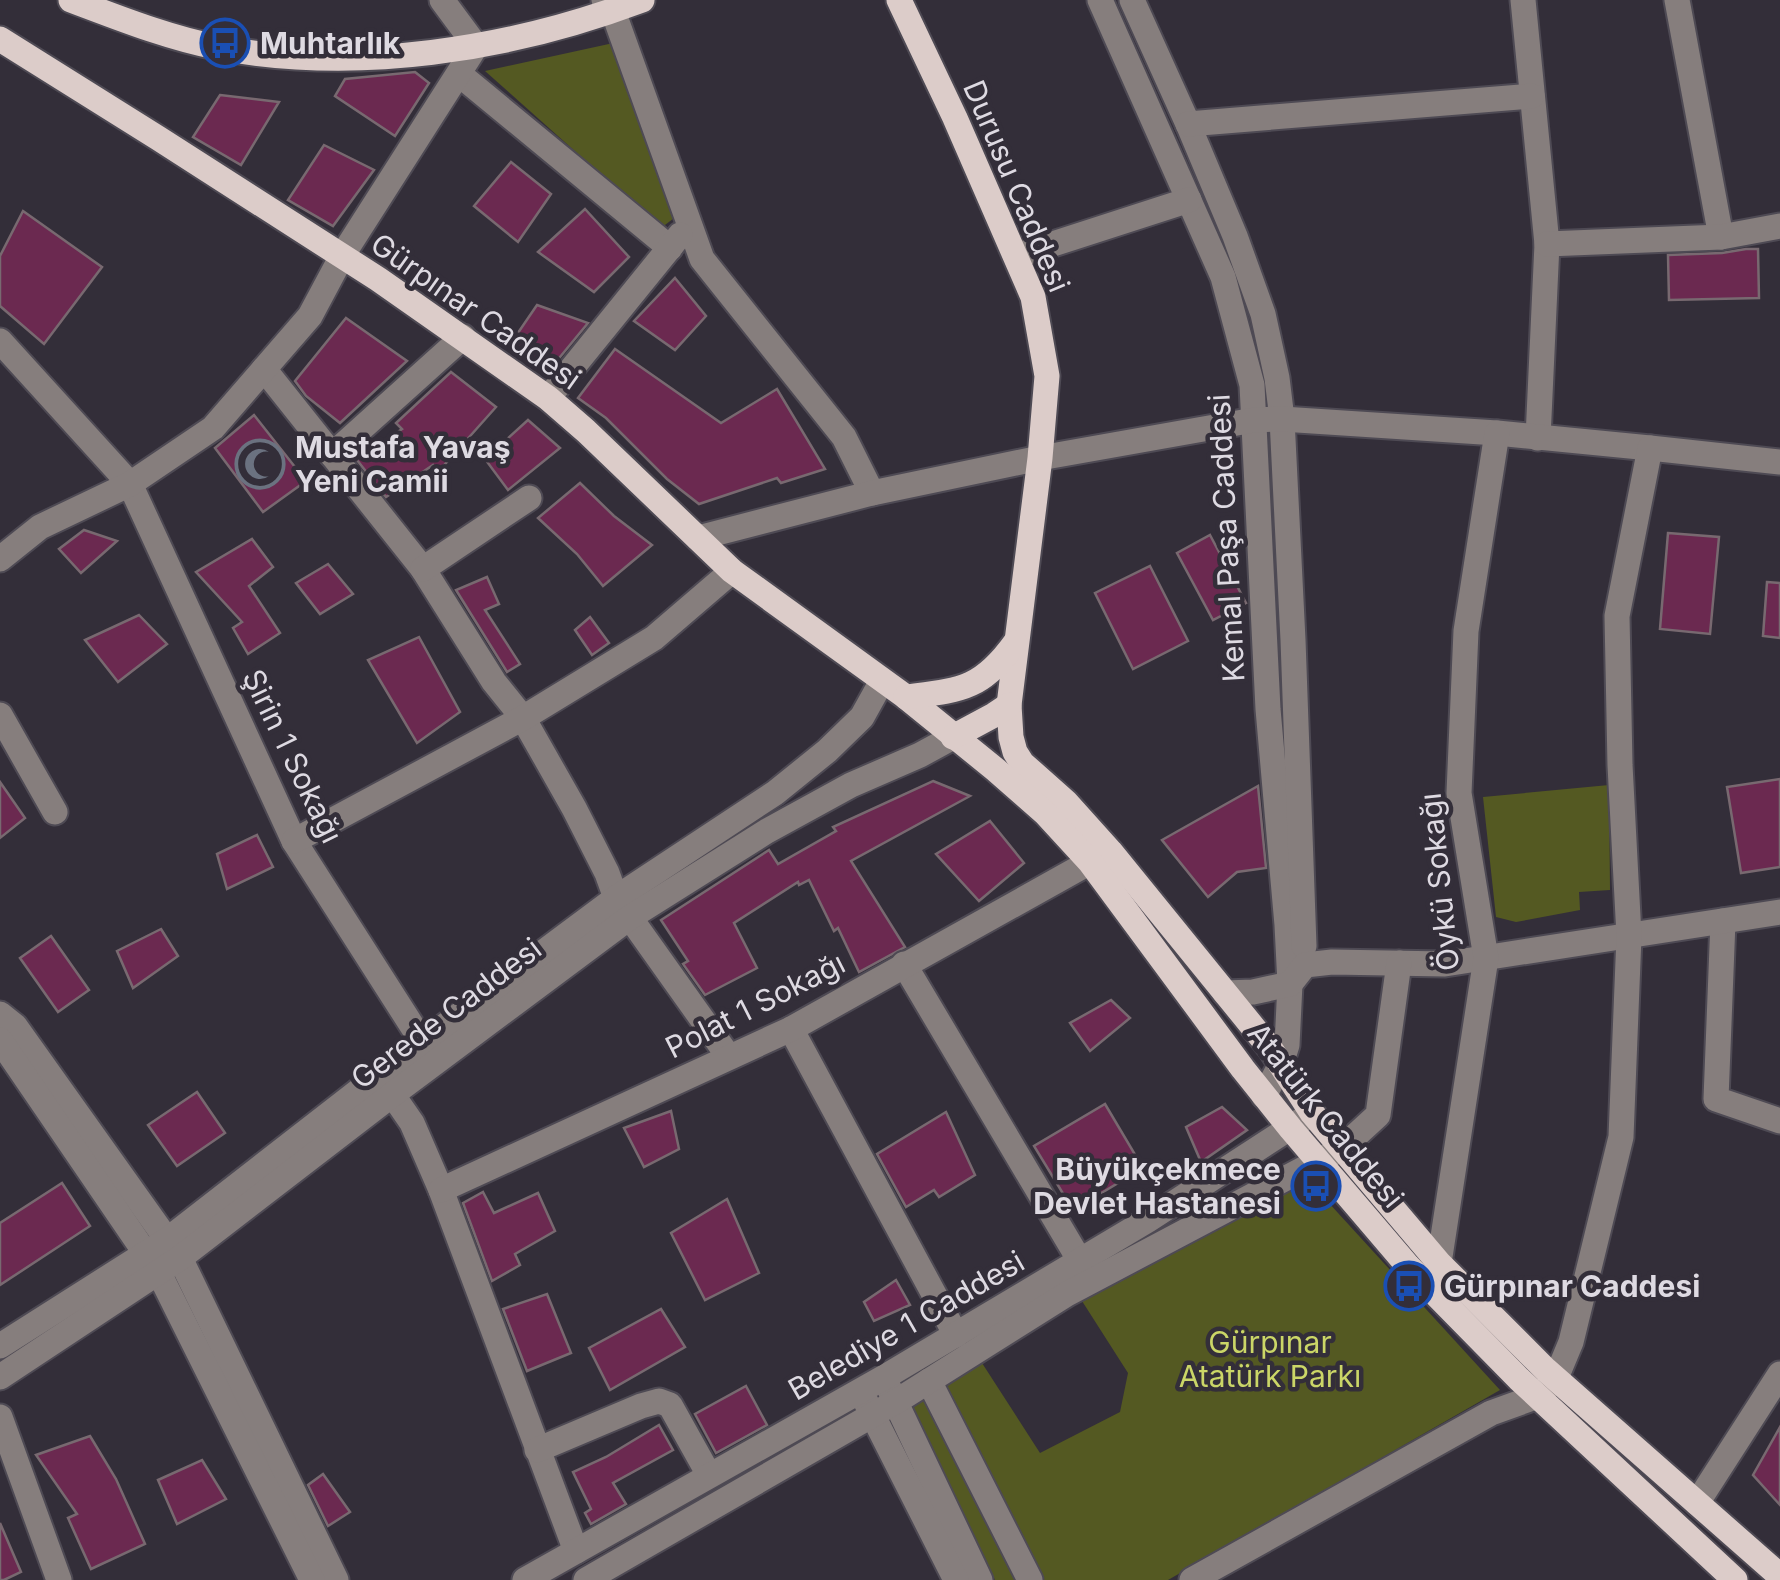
<svg xmlns="http://www.w3.org/2000/svg" width="1780" height="1580" viewBox="0 0 1780 1580" font-family="Inter,sans-serif">
  <rect width="100%" height="100%" fill="#332e39"/>
  <!-- green -->
  <g fill="#545922">
    <polygon points="618,42 682,212 661,228 485,71"/>
    <polygon points="1609,785 1610,890 1579,892 1580,910 1516,922 1496,917 1483,797"/>
    <polygon points="1306,1178 1500,1390 1168,1580 995,1580 907,1404 982,1363 1040,1453 1120,1412 1128,1373 1082,1301"/>
  </g>
  <!-- building -->
  <g fill="#6b2950" stroke="#786970" stroke-width="2.5">
    <polygon points="415,72 429,83 395,136 335,96 345,79"/>
    <polygon points="220,95 279,102 241,165 193,137"/>
    <polygon points="324,145 374,170 333,226 288,200"/>
    <polygon points="511,162 551,194 518,242 474,206"/>
    <polygon points="585,209 629,257 594,292 538,252"/>
    <polygon points="23,211 102,267 44,344 0,306 0,256"/>
    <polygon points="1746,249 1758,249 1759,298 1669,300 1668,255 1722,253"/>
    <polygon points="675,278 706,316 675,350 634,321"/>
    <polygon points="537,305 588,323 546,374 511,343"/>
    <polygon points="346,318 407,361 340,423 306,396 295,381"/>
    <polygon points="615,349 721,423 777,389 825,469 781,483 777,478 699,504 667,479 606,418 578,398"/>
    <polygon points="451,372 496,407 438,472 433,465 386,497 357,460 402,429 396,423"/>
    <polygon points="254,415 306,481 263,512 215,448"/>
    <polygon points="528,420 560,448 508,490 485,459"/>
    <polygon points="580,483 614,516 652,545 603,586 577,554 538,518"/>
    <polygon points="84,530 117,541 81,573 59,549"/>
    <polygon points="1668,533 1719,537 1710,634 1660,629"/>
    <polygon points="1210,535 1246,603 1213,620 1177,553"/>
    <polygon points="252,539 273,567 249,586 280,633 248,654 233,628 242,622 196,572"/>
    <polygon points="328,564 353,594 320,614 296,583"/>
    <polygon points="1150,566 1188,641 1133,669 1095,593"/>
    <polygon points="487,577 499,604 485,610 520,664 507,672 456,590"/>
    <polygon points="1767,582 1780,583 1780,638 1763,636"/>
    <polygon points="139,615 167,644 118,682 85,640"/>
    <polygon points="590,617 609,643 592,655 575,630"/>
    <polygon points="419,637 460,712 417,743 368,660"/>
    <polygon points="1780,779 1780,867 1741,873 1727,787"/>
    <polygon points="933,781 970,796 851,861 905,947 859,972 838,928 834,931 809,880 799,885 798,882 734,923 757,968 705,995 683,964 688,961 661,920 769,850 778,864 836,831 833,827"/>
    <polygon points="0,782 25,818 0,838"/>
    <polygon points="1258,786 1266,868 1237,872 1208,897 1162,840"/>
    <polygon points="990,821 1024,863 979,901 936,854"/>
    <polygon points="257,835 273,867 227,889 217,854"/>
    <polygon points="161,929 178,956 133,988 117,951"/>
    <polygon points="51,936 89,990 58,1012 20,958"/>
    <polygon points="1111,1000 1130,1018 1090,1051 1070,1023"/>
    <polygon points="197,1092 225,1133 177,1166 148,1125"/>
    <polygon points="1105,1104 1143,1168 1073,1210 1034,1146"/>
    <polygon points="1222,1107 1247,1130 1201,1162 1186,1127"/>
    <polygon points="671,1111 679,1149 644,1167 624,1128"/>
    <polygon points="946,1112 975,1175 939,1197 934,1190 906,1207 877,1154"/>
    <polygon points="62,1183 90,1226 0,1285 0,1223"/>
    <polygon points="483,1192 494,1213 538,1193 555,1231 515,1254 520,1265 492,1281 463,1203"/>
    <polygon points="727,1199 759,1273 705,1300 671,1233"/>
    <polygon points="896,1280 910,1305 874,1321 864,1302"/>
    <polygon points="547,1294 571,1353 527,1371 503,1309"/>
    <polygon points="661,1309 685,1347 610,1390 589,1348"/>
    <polygon points="746,1386 767,1425 716,1453 695,1414"/>
    <polygon points="659,1425 673,1450 613,1483 626,1504 591,1524 585,1513 591,1509 573,1472 606,1457"/>
    <polygon points="1780,1427 1780,1505 1753,1475"/>
    <polygon points="90,1436 116,1479 145,1544 91,1569 68,1518 77,1514 36,1455"/>
    <polygon points="202,1460 226,1499 177,1524 158,1480"/>
    <polygon points="323,1474 350,1512 328,1526 308,1485"/>
    <polygon points="0,1523 21,1572 4,1580 0,1580"/>
  </g>
  <g fill="none" stroke-linecap="round" stroke-linejoin="round">
    <!-- minor casing -->
    <g stroke="#4e4a54" stroke-width="29">
      <g id="minor">
        <polyline points="604,0 613,11 702,259 844,437 872,493"/>
        <polyline points="1100,0 1223,277 1252,385 1268,709 1287,925 1290,984 1287,1045 1281,1064 1264,1096"/>
        <polyline points="1132,0 1188,124 1235,236 1263,314 1277,378 1282,419 1293,640 1304,946"/>
        <polyline points="1523,0 1547,244 1538,438"/>
        <polyline points="1677,0 1721,237"/>
        <polyline points="459,74 670,248"/>
        <polyline points="1188,124 1532,96"/>
        <polyline points="1547,244 1721,237 1780,226"/>
        <polyline points="1016,256 1189,200"/>
        <polyline points="0,341 130,484 294,841 423,1043"/>
        <polyline points="264,369 423,569 494,682 523,718 574,808 607,873 616,898 729,1057"/>
        <polyline points="548,398 680,235"/>
        <polyline points="332,455 463,337"/>
        <polyline points="698,538 872,493 1040,458 1254,420 1282,419 1497,433 1650,448"/>
        <polyline points="0,559 40,527 130,484 213,428 310,316 342,256 476,46 442,0"/>
        <polyline points="423,569 529,498"/>
        <polyline points="0,715 55,812"/>
        <polyline points="294,841 523,718 654,638 732,571"/>
        <polyline points="1723,921 1716,1099 1780,1121"/>
        <polyline points="904,964 1080,1261"/>
        <polyline points="1225,993 1253,992 1290,984 1305,965 1332,962 1445,964 1780,912"/>
        <polyline points="0,1014 15,1026 180,1258 336,1580"/>
        <polyline points="791,1029 956,1335"/>
        <polyline points="0,1040 159,1273 312,1580"/>
        <polyline points="383,1081 412,1123 441,1190 576,1551"/>
        <polyline points="441,1190 791,1029 1090,862"/>
        <polyline points="1439,1263 1486,958 1459,793 1466,631 1497,433"/>
        <polyline points="0,1346 167,1240 379,1075 616,898 775,793 827,751 862,717 882,681"/>
        <polyline points="0,1377 180,1258 393,1094 629,918 767,831 851,785 920,755 953,737"/>
        <polyline points="929,1381 1030,1580"/>
        <polyline points="888,1386 980,1580"/>
        <polyline points="865,1400 956,1580"/>
        <polyline points="0,1417 59,1580"/>
        <polyline points="537,1450 641,1406 659,1401 670,1405 709,1475"/>
        <polyline points="1697,1503 1780,1374"/>
        <polyline points="525,1580 883,1378 1148,1220 1308,1116"/>
        <polyline points="586,1580 897,1401 1067,1294 1341,1149 1378,1115 1399,963"/>
        <polyline points="1192,1580 1491,1413 1538,1396 1556,1378 1571,1342 1621,1137 1629,936 1620,765 1617,616 1650,448 1780,462"/>
      </g>
    </g>
    <!-- major casing -->
    <g stroke="#4e4a54" stroke-width="29">
      <g id="major">
        <path d="M71,0C119,18 166,37 216,47C357,74 509,50 642,0"/>
        <polyline points="899,0 955,118 1033,297 1047,376 1040,458 1009,705 1011,737 1015,752 1022,763 1066,802 1110,851 1270,1048 1312,1113 1439,1263 1546,1370 1780,1576"/>
        <polyline points="0,39 158,138 378,279 548,398 586,431 732,571 906,697 996,770 1045,813 1090,862 1243,1069 1291,1129 1408,1266 1519,1379 1735,1580"/>
        <path d="M906,697C960,690 981,690 1015,643"/>
        <polyline points="953,737 994,715 1009,705"/>
      </g>
    </g>
    <!-- minor -->
    <use href="#minor" stroke="#867e7d" stroke-width="25"/>
    <!-- major -->
    <use href="#major" stroke="#dcccc9" stroke-width="25"/>
  </g>
  <!-- icons -->
  <defs>
    <g id="bus-ring" transform="scale(2.5)"><circle r="9.5" fill="#332e39" stroke="#1a4fb4" stroke-width="1.5"/><path d="M-5-6H5V4H4V6H2V4H-2V6H-4V4H-5ZM-3.5-4V0h7V-4ZM-3.5 1.2v1.5H-2V1.2ZM2 1.2v1.5H3.5V1.2Z" fill="#1a4fb4"/></g>
    <g id="mosque-ring" transform="scale(2.5)"><circle r="9.5" fill="#332e39" stroke="#6b7280" stroke-width="1.5"/><path d="M3.5-4.9A6 6 0 1 0 3.5 4.9A5 5 0 1 1 3.5-4.9Z" fill="#6b7280"/></g>
  </defs>
  <g fill-rule="evenodd">
    <use href="#bus-ring" x="225" y="43"/>
    <use href="#mosque-ring" x="260" y="464"/>
    <use href="#bus-ring" x="1316" y="1186"/>
    <use href="#bus-ring" x="1409" y="1286"/>
  </g>
  <g text-anchor="middle" dominant-baseline="central" stroke-width="9" stroke-linejoin="round" paint-order="stroke">
    <!-- poi labels -->
    <g font-size="30" font-weight="bold" fill="#dedae2" stroke="#332e39" text-anchor="start">
      <text x="260" y="43">Muhtarlık</text>
      <text x="295" y="447">Mustafa Yavaş<tspan x="295" dy="34">Yeni Camii</tspan></text>
      <text x="1281" y="1169" text-anchor="end">Büyükçekmece<tspan x="1281" dy="34">Devlet Hastanesi</tspan></text>
      <text x="1444" y="1286">Gürpınar Caddesi</text>
    </g>
    <!-- street labels -->
    <g font-size="30" fill="#dedae2" stroke="#332e39">
      <text transform="translate(1017 186) rotate(67)">Durusu Caddesi</text>
      <text transform="translate(476 311) rotate(35)">Gürpınar Caddesi</text>
      <text transform="translate(1226 538) rotate(-93)">Kemal Paşa Caddesi</text>
      <text transform="translate(293 756) rotate(64)">Şirin 1 Sokağı</text>
      <text transform="translate(1439 882) rotate(-96)">Öykü Sokağı</text>
      <text transform="translate(755 1005) rotate(-27)">Polat 1 Sokağı</text>
      <text transform="translate(446 1013) rotate(-37)">Gerede Caddesi</text>
      <text transform="translate(1326 1115) rotate(51)">Atatürk Caddesi</text>
      <text transform="translate(906 1325) rotate(-30)">Belediye 1 Caddesi</text>
    </g>
    <!-- park labels -->
    <g font-size="30" fill="#cbd667" stroke="#332e39">
      <text x="1270" y="1342">Gürpınar<tspan x="1270" dy="34">Atatürk Parkı</tspan></text>
    </g>
  </g>
</svg>
